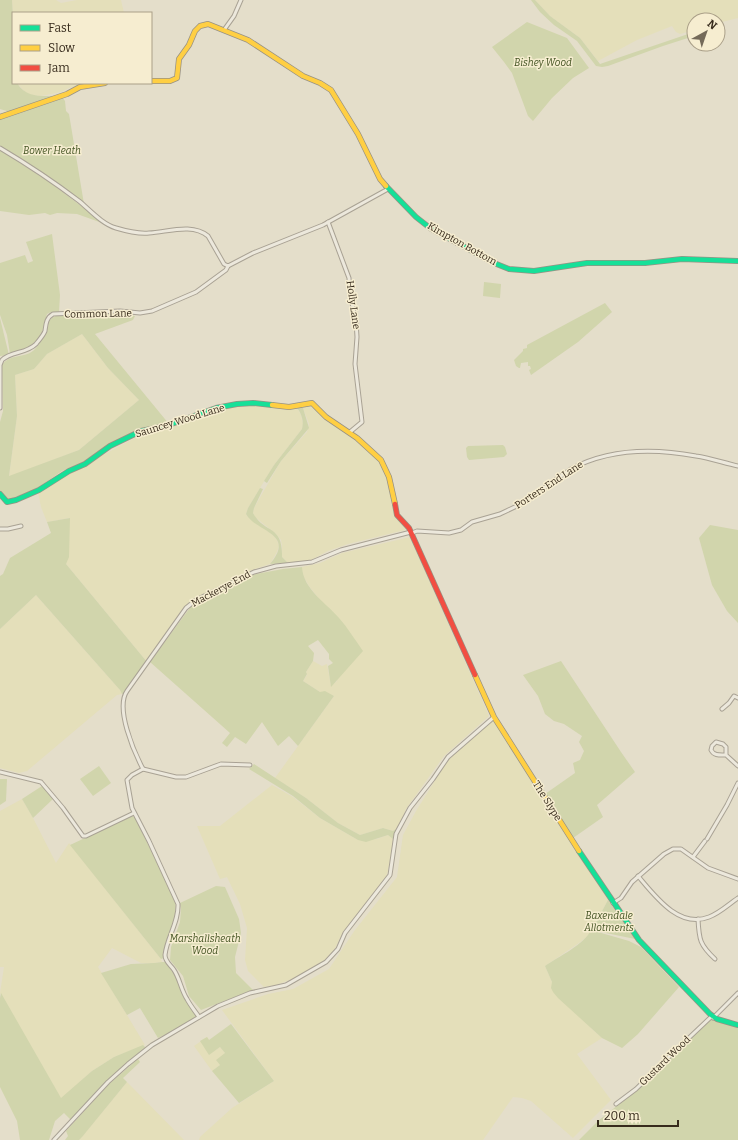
<svg xmlns="http://www.w3.org/2000/svg" width="738" height="1140" viewBox="0 0 738 1140" font-family="Bitter,serif">
  <rect width="100%" height="100%" fill="#e4deca"/>
  <!-- farmland -->
  <g fill="#e4dfba">
    <polygon points="12,0 56,0 61,3 77,0 121,0 124,13 13,13 13,17"/>
    <polygon points="535,0 738,0 738,18 718,23 718,20 694,20 694,30 680,34 676,32 672,26 637,40 598,61 580,38 550,16"/>
    <polygon points="17,83 90,83 69,88 61,92 41,96 30,95 26,93"/>
    <polygon points="82,334 108,368 139,400 79,450 9,477 17,416 15,375 34,369 47,354"/>
    <polygon points="253,404 291,409 297,408 301,415 303,424 302,429 274,465 248,508 246,514 247,516 273,535 277,540 279,546 277,552 270,564 246,572 236,579 190,602 147,662 66,564 69,518 47,522 41,507 38,492 72,471 83,468 101,456 137,437 154,431 164,430 174,425 224,408"/>
    <polygon points="310,405 353,436 379,460 388,479 394,510 408,528 405,530 348,544 328,551 311,560 301,562 288,563 282,557 282,546 281,540 276,534 255,517 253,513 254,508 281,461 307,432 309,424 303,408"/>
    <polygon points="410,537 489,716 444,756 406,809 401,822 396,829 393,831 383,828 360,835 338,823 306,798 275,778 334,696 320,692 303,681 307,675 306,672 313,661 322,666 327,664 331,686 337,681 319,599 309,586 302,574 302,567 320,563 342,553"/>
    <polygon points="36,595 120,690 122,694 117,695 27,771 19,773 0,768 0,629"/>
    <polygon points="492,721 494,721 608,900 589,935 579,943 545,966 552,982 592,1029 602,1038 577,1054 611,1100 573,1138 531,1101 522,1098 513,1097 483,1140 199,1140 200,1137 232,1108 274,1081 222,1010 268,994 293,989 329,969 355,930 397,877 403,835 416,811 446,763 454,754"/>
    <polygon points="272,785 293,797 320,818 358,840 377,839 388,835 393,839 391,856 387,875 357,917 343,932 332,955 320,964 295,978 276,985 264,987 248,971 245,960 247,928 240,904 227,877 220,879 197,826 220,826"/>
    <polygon points="22,799 33,818 56,863 69,843 161,959 162,962 154,963 141,963 112,948 98,967 145,1045 114,1057 92,1071 61,1099 0,993 4,967 0,967 0,811"/>
    <polygon points="207,1037 216,1050 220,1047 225,1053 220,1065 212,1071 194,1046"/>
    <polygon points="127,1082 184,1140 79,1140"/>
  </g>
  <!-- green -->
  <g fill="#d1d5ac" fill-rule="evenodd">
    <path d="M0,0H12L13,17V83H17C26,98 41,96 57,96L10,112L0,109Z"/>
    <polygon points="531,0 535,0 550,16 580,38 600,64 694,32 694,36 663,46 608,66 602,67 596,66 577,41 554,25 540,12"/>
    <polygon points="527,22 567,38 589,68 573,78 552,98 533,121 528,116 512,73 504,62 492,47"/>
    <polygon points="62,97 65,101 66,111 69,114 84,204 51,179 0,146 0,119"/>
    <polygon points="0,150 48,181 105,224 77,214 57,213 50,215 45,213 29,215 0,211"/>
    <polygon points="52,234 60,295 59,312 51,312 47,314 41,337 30,347 10,354 7,335 0,315 0,263 25,255 28,263 33,261 26,242"/>
    <polygon points="484,282 501,284 500,298 483,296"/>
    <polygon points="605,303 612,312 578,342 531,375 529,370 531,369 530,366 528,366 528,362 521,363 520,368 519,368 516,366 514,360 523,351 523,349 527,348 527,345"/>
    <path d="M121,314L135,316L133,320L95,334L169,424L152,426L139,430L109,444L83,462L62,471L36,489L8,500L0,490V422L3,411L2,365C10,353 26,359 35,349C39,345 43,338 45,333C48,326 47,319 56,316ZM82,334L108,368L139,400L79,450L9,476L17,416L15,375L34,369L47,354Z"/>
    <polygon points="0,318 9,355 0,356"/>
    <path d="M301,407L303,408L309,428L281,461L267,483L264,481L274,465L302,429C304,422 302,414 297,408Z"/>
    <polygon points="503,445 505,447 507,454 504,457 469,460 467,457 466,448 468,446"/>
    <path d="M260,488L263,489L254,508L253,513C264,534 283,524 282,557L288,563L270,564C296,533 257,533 246,514L248,508Z"/>
    <polygon points="70,518 69,557 66,564 147,662 124,693 122,694 120,690 36,595 0,629 0,576 3,574 10,558 51,533 47,522"/>
    <polygon points="710,525 738,530 738,623 727,611 712,585 699,538"/>
    <path d="M302,567C303,589 326,603 339,618C348,628 355,640 363,651L331,687L328,666L333,663L329,659V654L318,640L308,646L314,653L313,661L306,672L307,674L303,681L320,692L325,691L334,696L298,746L289,736L278,746L262,722L246,744L235,737L227,747L222,743L230,733L150,662L192,605L218,593L241,579L256,574L283,569Z"/>
    <polygon points="561,661 621,752 635,772 597,805 603,817 573,838 545,794 575,773 573,763 580,760 584,751 579,742 582,736 564,724 554,721 545,714 538,696 523,675"/>
    <polygon points="254,764 306,798 338,823 360,835 383,828 393,831 396,829 393,839 388,835 366,842 358,840 320,818 293,796 249,769"/>
    <polygon points="99,766 111,783 93,796 80,779"/>
    <polygon points="0,779 7,779 6,801 0,805"/>
    <polygon points="42,786 53,799 33,818 22,799"/>
    <path d="M132,816L135,817L175,900C178,915 170,928 166,943C165,948 164,953 164,958L161,959L70,845Z"/>
    <polygon points="216,886 225,887 239,919 241,933 235,957 236,973 253,990 201,1010 189,996 183,976 170,960 171,947 180,922 181,909 180,903"/>
    <polygon points="608,900 635,939 606,933 593,928"/>
    <path d="M591,930L629,941L641,947L679,987L638,1034L622,1048L602,1038L558,998L553,992L551,988L552,982L545,966C558,957 585,944 591,930Z"/>
    <polygon points="162,962 165,962 175,974 184,998 198,1015 183,1026 158,1038 140,1008 127,1015 101,973 131,964 154,963"/>
    <polygon points="1,993 61,1098 92,1071 114,1057 143,1045 146,1048 123,1066 71,1120 64,1113 55,1121 49,1140 20,1140 17,1121 0,1087 0,998"/>
    <polygon points="711,1019 738,1027 738,1140 579,1140 598,1121 633,1093 668,1061 680,1047"/>
    <polygon points="231,1024 274,1081 239,1103 212,1071 220,1065 216,1060 225,1053 220,1047 209,1055 200,1041 207,1037 209,1040"/>
    <polygon points="138,1059 140,1062 123,1078 127,1082 82,1137 79,1140 65,1140 68,1136 66,1131 109,1084"/>
  </g>
  <g fill="none" stroke-linecap="round" stroke-linejoin="round">
    <!-- street casing -->
    <g stroke="#a9a294" stroke-width="5">
      <g id="street">
        <polyline points="224,30 234,16 241,0"/>
        <path d="M0,148C27,164 54,182 79,201C90,210 102,224 116,228C126,231 138,234 149,233C168,232 192,223 208,236L224,264L228,266L253,253L323,225L388,189"/>
        <polyline points="328,222 349,278 350,294 356,321 357,337 355,364 362,422 350,432"/>
        <path d="M0,408V365L2,360C11,351 26,354 36,344C39,340 43,336 45,331C46,324 46,318 53,314L120,311L140,313L152,311L196,292L226,270L228,266"/>
        <polyline points="0,529 8,529 21,526"/>
        <path d="M412,533L417,531L449,533L461,530L472,522L500,514L521,504L571,469C610,448 653,448 696,456C710,458 724,463 738,466"/>
        <polyline points="722,709 729,703 734,696 738,698"/>
        <path d="M726,755V747L723,744L716,742L712,746L711,750C714,756 720,755 726,755L738,766"/>
        <path d="M143,769C134,752 115,708 127,691L186,608L196,600L254,572L276,566L312,562L341,550L411,532"/>
        <polyline points="0,772 41,782 63,808 83,836 86,836 134,813"/>
        <polyline points="707,839 727,805 738,783"/>
        <polyline points="693,857 705,841"/>
        <path d="M638,876C655,896 679,929 709,917C720,913 729,904 738,898"/>
        <polyline points="613,903 621,898 632,882 664,854 673,849 681,849 708,868 738,879"/>
        <path d="M698,919C699,940 700,945 715,959"/>
        <path d="M199,1017C195,1011 190,1005 187,999C181,990 180,979 174,970C171,965 165,962 165,955C167,937 179,922 178,904L149,841L132,808L127,780L132,775L143,769L176,777H186L221,764L250,765"/>
        <polyline points="713,1018 738,993"/>
        <polyline points="616,1104 636,1089 674,1052 711,1017"/>
        <polyline points="54,1140 108,1082 128,1064 152,1045 218,1006 250,993 286,985 326,962 338,949 345,933 390,875 396,834 410,808 433,779 448,757 494,717"/>
      </g>
    </g>
    <!-- fast casing -->
    <g stroke="#989284" stroke-width="6">
      <g id="fast">
        <polyline points="386,186 416,217 430,228 494,263 509,269 534,271 587,263 645,263 682,259 738,261"/>
        <polyline points="0,494 7,502 16,500 39,490 69,471 85,464 110,446 141,431 166,426 216,408 237,404 253,403 272,405"/>
        <polyline points="579,851 639,940 710,1014 717,1019 738,1025"/>
      </g>
    </g>
    <!-- slow casing -->
    <g stroke="#989284" stroke-width="6">
      <g id="slow">
        <polyline points="151,81 170,81 177,78 179,59 189,45 195,31 200,26 208,24 248,40 303,76 320,83 331,90 358,134 380,179 386,186"/>
        <polyline points="0,117 67,94 80,87 105,83"/>
        <polyline points="272,405 289,407 312,403 326,417 357,438 381,460 389,477 395,504"/>
        <polyline points="475,675 494,717 579,851"/>
      </g>
    </g>
    <!-- jam casing -->
    <g stroke="#989284" stroke-width="6">
      <polyline id="jam" points="395,504 397,515 409,528 475,675"/>
    </g>
    <!-- street -->
    <use href="#street" stroke="#ece8dc" stroke-width="3"/>
    <!-- fast -->
    <use href="#fast" stroke="#16e098" stroke-width="4.5"/>
    <!-- slow -->
    <use href="#slow" stroke="#ffcf43" stroke-width="4.5"/>
    <!-- jam -->
    <use href="#jam" stroke="#f24e42" stroke-width="4.5"/>
  </g>
  <g text-anchor="middle" dominant-baseline="central" stroke-width="3" stroke-linejoin="round" paint-order="stroke">
    <!-- park labels -->
    <g font-size="10" font-style="italic" fill="#445423" stroke="#f6edd0">
      <text x="543" y="63">Bishey Wood</text>
      <text x="52" y="151">Bower Heath</text>
      <text x="609" y="916">Baxendale<tspan x="609" dy="12">Allotments</tspan></text>
      <text x="205" y="939">Marshallsheath<tspan x="205" dy="12">Wood</tspan></text>
    </g>
    <!-- street labels -->
    <g font-size="10" fill="#372b1c" stroke="#f6edd0">
      <text transform="translate(462 244) rotate(29)">Kimpton Bottom</text>
      <text transform="translate(353 305) rotate(82)">Holly Lane</text>
      <text transform="translate(98 314) rotate(-1)">Common Lane</text>
      <text transform="translate(180 421) rotate(-17)">Sauncey Wood Lane</text>
      <text transform="translate(549 485) rotate(-33)">Porters End Lane</text>
      <text transform="translate(221 589) rotate(-28)">Mackerye End</text>
      <text transform="translate(547 801) rotate(58)">The Slype</text>
      <text transform="translate(665 1061) rotate(-44)">Gustard Wood</text>
    </g>
  </g>
  <!-- legend -->
  <rect x="12" y="12" width="140" height="72" fill="#f6edd0" stroke="#aa9f88"/>
  <rect x="20" y="25" width="20" height="6" fill="#16e098" stroke="#aa9f88"/>
  <text x="48" y="32" font-size="12" fill="#372b1c">Fast</text>
  <rect x="20" y="45" width="20" height="6" fill="#ffcf43" stroke="#aa9f88"/>
  <text x="48" y="52" font-size="12" fill="#372b1c">Slow</text>
  <rect x="20" y="65" width="20" height="6" fill="#f24e42" stroke="#aa9f88"/>
  <text x="48" y="72" font-size="12" fill="#372b1c">Jam</text>
  <!-- north arrow -->
  <g transform="translate(706 32) rotate(40)"><circle r="19" fill="#f6edd0" stroke="#aa9f88"/>
  <path d="M0-3L7 15L0 10L-7 15Z" fill="#746a59"/>
  <text y="-6" font-size="11" font-weight="bold" text-anchor="middle" fill="#372b1c">N</text>
  </g>
  <!-- scale -->
  <path d="M598 1120v6h80v-6" fill="none" stroke="#372b1c" stroke-width="2"/>
  <text x="604" y="1120" font-size="12" fill="#372b1c" stroke="#f6edd0" stroke-width="3" paint-order="stroke">200 m</text>
</svg>
